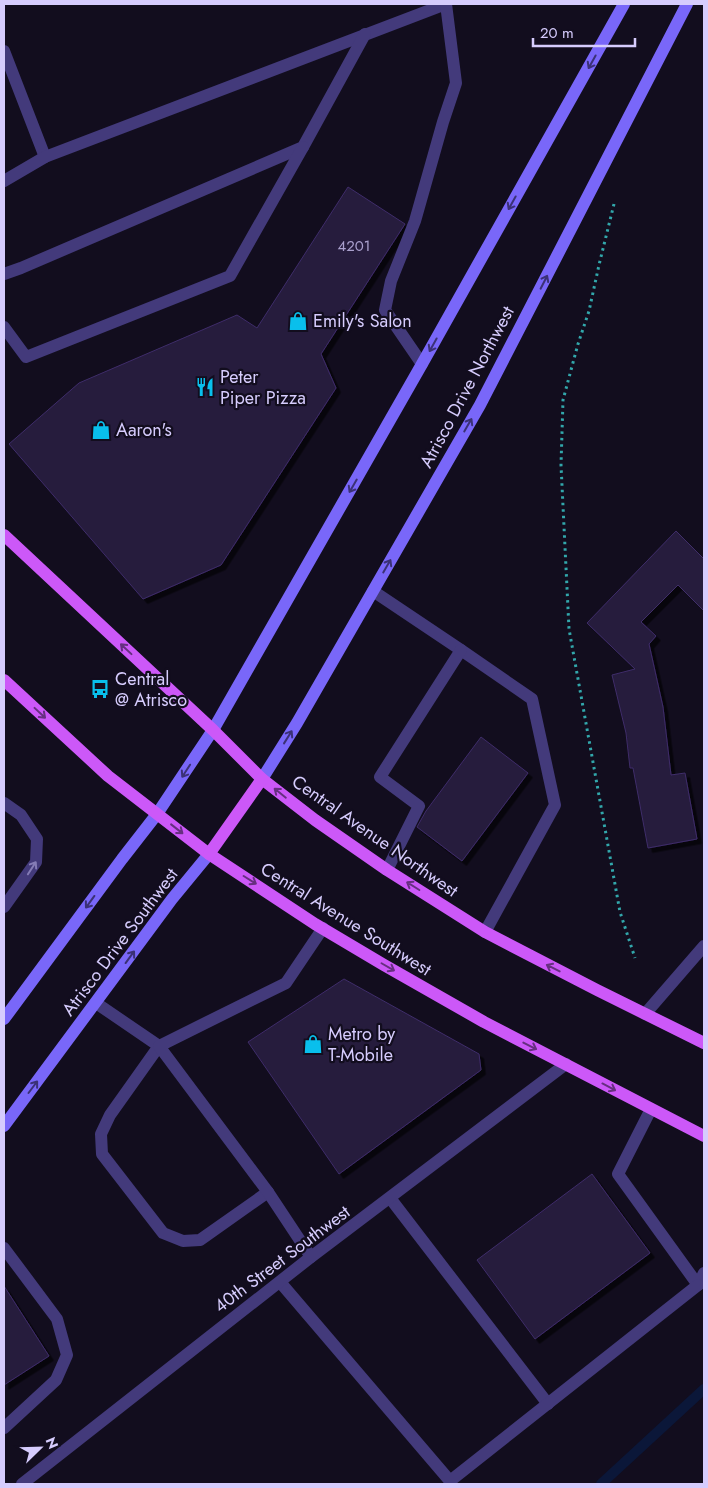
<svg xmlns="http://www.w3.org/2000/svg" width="708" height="1488" viewBox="0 0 708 1488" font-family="Jost,sans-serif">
  <defs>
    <filter id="shadow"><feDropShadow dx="4.5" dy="4.5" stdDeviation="0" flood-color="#0009"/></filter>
  </defs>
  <rect width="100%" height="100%" fill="#120d1e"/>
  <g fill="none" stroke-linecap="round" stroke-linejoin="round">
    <!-- stream -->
    <polyline stroke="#0b1739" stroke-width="10" points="601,1484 704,1389"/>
  </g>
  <!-- building -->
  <g fill="#251a3e" stroke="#3f2d69" filter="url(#shadow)">
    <polygon points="348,187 405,224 321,354 336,388 221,565 143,599 9,444 79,383 237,315 257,328"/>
    <polygon points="676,531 704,559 704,611 678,585 641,622 656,636 649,644 663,707 671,775 685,773 697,839 648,848 633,768 630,768 626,733 612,675 635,669 587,623"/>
    <polygon points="481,737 528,773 462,861 417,827 426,811"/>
    <polygon points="344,979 479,1054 481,1070 339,1174 248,1042"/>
    <polygon points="592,1174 650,1253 535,1339 477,1260"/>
    <polygon points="4,1286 49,1356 4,1385"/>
  </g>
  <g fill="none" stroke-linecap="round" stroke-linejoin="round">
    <!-- path -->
    <polyline stroke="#32a7ab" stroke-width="3" stroke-dasharray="2.5 4" stroke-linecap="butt" points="614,204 599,265 589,311 578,344 563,400 561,465 569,629 620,912 635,958"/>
    <!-- lane -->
    <g stroke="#433a7b" stroke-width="12">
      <polyline points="4,51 45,157"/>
      <polyline points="4,181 45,157 446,4"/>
      <polyline points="4,274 21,268 303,147 365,34"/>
      <polyline points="4,327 26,357 230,276 303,147"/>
      <polyline points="422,364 385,310 391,281 415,221 443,122 456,83 446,4"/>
      <polyline points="373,591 461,650 532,699 555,805 485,932"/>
      <polyline points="4,803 21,815 37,839 36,862 4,907"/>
      <polyline points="387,870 419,806 380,777 461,650"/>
      <polyline points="96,1003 159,1046 110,1115 101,1134 102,1154 163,1233 183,1241 200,1240 268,1192"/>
      <polyline points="651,1109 618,1174 698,1285 704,1273"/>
      <polyline points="390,1198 548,1404"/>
      <polyline points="4,1248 57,1319 67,1355 56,1380 4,1428"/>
      <polyline points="311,1257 268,1192 159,1046 286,983 323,928"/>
      <polyline points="280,1282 450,1481 698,1285"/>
    </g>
    <!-- street -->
    <g stroke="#433a7b" stroke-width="12">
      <polyline points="645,1014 704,946"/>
      <polyline points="22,1484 311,1257 566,1064"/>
    </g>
    <!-- secondary -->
    <g stroke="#7967f9" stroke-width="12">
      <polyline points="262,779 297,723 480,405 687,4"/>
      <polyline points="4,1019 122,859 157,814 213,730 422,364 624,4"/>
      <polyline points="4,1126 172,899 209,854"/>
    </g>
    <!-- primary -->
    <g stroke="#cc58f8" stroke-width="12">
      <polyline points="4,535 213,730 262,779 315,820 387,870 485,932 597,990 704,1043"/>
      <polyline points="4,680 108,776 209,854 315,924 384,965 484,1022 704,1136"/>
      <polyline points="209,854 262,779"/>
    </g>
  </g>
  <!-- one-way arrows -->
  <defs><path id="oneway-shaft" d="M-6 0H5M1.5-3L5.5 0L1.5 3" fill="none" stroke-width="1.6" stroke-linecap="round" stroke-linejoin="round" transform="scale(1.25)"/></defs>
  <g stroke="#3b3176">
    <use href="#oneway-shaft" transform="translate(592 62) rotate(119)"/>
    <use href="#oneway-shaft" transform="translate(512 203) rotate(119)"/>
    <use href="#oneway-shaft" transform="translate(544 282) rotate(-63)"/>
    <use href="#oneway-shaft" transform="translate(433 345) rotate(119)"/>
    <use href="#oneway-shaft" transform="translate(468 425) rotate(-60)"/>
    <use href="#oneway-shaft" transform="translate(353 486) rotate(120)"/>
    <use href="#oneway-shaft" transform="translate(387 566) rotate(-60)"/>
    <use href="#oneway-shaft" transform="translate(288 737) rotate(-58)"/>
    <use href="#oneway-shaft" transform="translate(186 771) rotate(123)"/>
    <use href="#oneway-shaft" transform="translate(90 902) rotate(126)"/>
    <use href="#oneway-shaft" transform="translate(130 957) rotate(-54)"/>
    <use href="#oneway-shaft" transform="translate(33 1087) rotate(-53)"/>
  </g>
  <g stroke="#662f80">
    <use href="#oneway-shaft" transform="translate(126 649) rotate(-137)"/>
    <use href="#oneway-shaft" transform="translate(40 713) rotate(43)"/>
    <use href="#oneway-shaft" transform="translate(280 793) rotate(-141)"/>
    <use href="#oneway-shaft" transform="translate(177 829) rotate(38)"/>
    <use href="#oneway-shaft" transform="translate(250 880) rotate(32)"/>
    <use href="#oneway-shaft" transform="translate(413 886) rotate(-148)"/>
    <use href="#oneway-shaft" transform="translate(388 967) rotate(30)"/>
    <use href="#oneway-shaft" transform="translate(553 968) rotate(-153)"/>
    <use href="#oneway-shaft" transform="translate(530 1046) rotate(27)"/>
    <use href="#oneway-shaft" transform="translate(609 1087) rotate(28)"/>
  </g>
  <use stroke="#857cb6" href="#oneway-shaft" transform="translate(32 868) rotate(-57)"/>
  <!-- icons -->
  <defs>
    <g id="shop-bare" transform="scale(1.5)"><path d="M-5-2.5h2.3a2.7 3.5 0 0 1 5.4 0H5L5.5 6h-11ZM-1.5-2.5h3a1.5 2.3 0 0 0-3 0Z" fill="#09bfec" stroke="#120d1e" stroke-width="2.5" paint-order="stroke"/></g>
    <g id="restaurant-bare" transform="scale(1.5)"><path d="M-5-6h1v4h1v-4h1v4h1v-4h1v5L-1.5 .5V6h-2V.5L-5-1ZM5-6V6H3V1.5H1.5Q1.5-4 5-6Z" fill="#09bfec" stroke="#120d1e" stroke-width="2.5" paint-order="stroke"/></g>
    <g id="bus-bare" transform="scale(1.5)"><path d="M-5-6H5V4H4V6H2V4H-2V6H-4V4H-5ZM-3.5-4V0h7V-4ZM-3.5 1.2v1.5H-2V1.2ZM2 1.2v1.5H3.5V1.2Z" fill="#09bfec" stroke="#120d1e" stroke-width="2.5" paint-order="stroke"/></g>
  </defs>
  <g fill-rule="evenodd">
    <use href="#shop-bare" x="298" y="321"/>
    <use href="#restaurant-bare" x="205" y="387"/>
    <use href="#shop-bare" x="101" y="430"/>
    <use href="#bus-bare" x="100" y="689"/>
    <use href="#shop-bare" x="313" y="1044"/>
  </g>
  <g text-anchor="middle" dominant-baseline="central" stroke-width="4.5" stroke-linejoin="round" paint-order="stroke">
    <!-- number labels -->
    <g font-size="15" fill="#aaa0cd">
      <text x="354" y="246">4201</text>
    </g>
    <!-- poi labels -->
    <g font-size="18" fill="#d6ccfd" stroke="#120d1e" text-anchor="start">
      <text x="313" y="321">Emily's Salon</text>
      <text x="220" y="377">Peter<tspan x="220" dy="21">Piper Pizza</tspan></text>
      <text x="116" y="430">Aaron's</text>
      <text x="115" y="679">Central<tspan x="115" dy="21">@ Atrisco</tspan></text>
      <text x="328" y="1034">Metro by<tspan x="328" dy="21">T-Mobile</tspan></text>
    </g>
    <!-- street labels -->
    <g font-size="18" fill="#d6ccfd" stroke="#120d1e">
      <text transform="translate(467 387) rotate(-62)">Atrisco Drive Northwest</text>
      <text transform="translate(375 836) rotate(35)">Central Avenue Northwest</text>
      <text transform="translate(346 919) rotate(32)">Central Avenue Southwest</text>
      <text transform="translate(120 942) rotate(-53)">Atrisco Drive Southwest</text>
      <text transform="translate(282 1259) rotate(-37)">40th Street Southwest</text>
    </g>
  </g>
  <!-- border -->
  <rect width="708" height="1488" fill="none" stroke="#d6ccfd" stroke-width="10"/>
  <!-- north arrow -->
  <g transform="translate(40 1448) rotate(67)" stroke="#120d1e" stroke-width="4" paint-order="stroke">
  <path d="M0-4L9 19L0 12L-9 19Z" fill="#d6ccfd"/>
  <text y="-8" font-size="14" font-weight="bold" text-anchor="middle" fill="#d6ccfd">N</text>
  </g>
  <!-- scale -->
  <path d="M533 38v8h102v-8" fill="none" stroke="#d6ccfd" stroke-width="2.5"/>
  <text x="540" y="38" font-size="15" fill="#d6ccfd" stroke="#120d1e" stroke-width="4" paint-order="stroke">20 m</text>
</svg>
